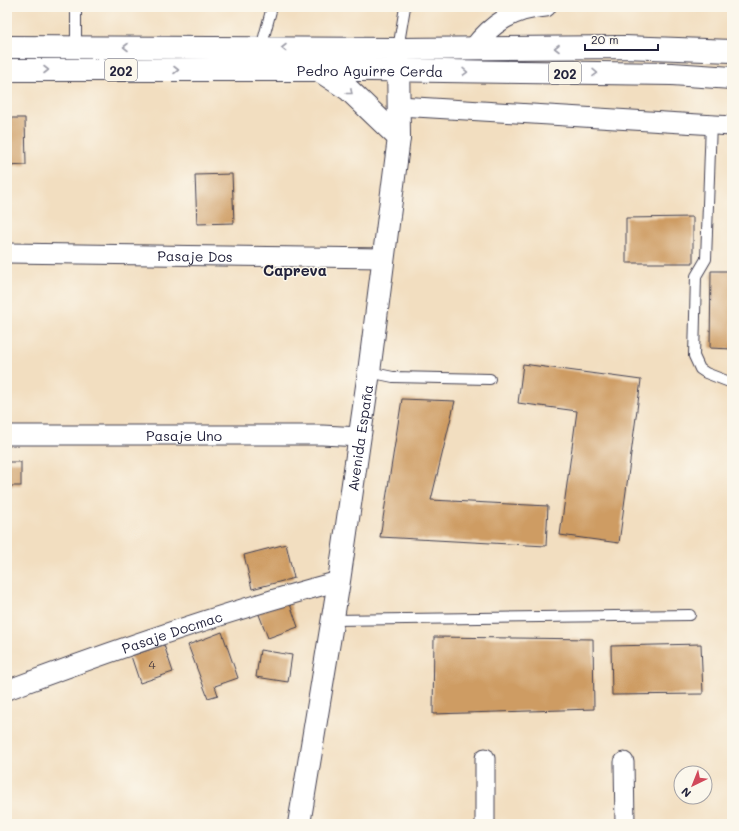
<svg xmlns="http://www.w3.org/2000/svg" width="739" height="831" viewBox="0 0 739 831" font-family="Mali,sans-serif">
  <rect width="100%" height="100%" fill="#fbf7ec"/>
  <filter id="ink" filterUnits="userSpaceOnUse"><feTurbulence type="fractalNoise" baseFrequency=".025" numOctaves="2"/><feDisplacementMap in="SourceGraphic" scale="8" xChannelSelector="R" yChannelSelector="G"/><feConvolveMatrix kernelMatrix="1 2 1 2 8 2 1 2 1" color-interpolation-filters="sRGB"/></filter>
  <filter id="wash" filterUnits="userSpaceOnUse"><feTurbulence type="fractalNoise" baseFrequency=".012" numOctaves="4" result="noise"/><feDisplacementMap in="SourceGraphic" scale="16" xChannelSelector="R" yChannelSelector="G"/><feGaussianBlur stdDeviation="0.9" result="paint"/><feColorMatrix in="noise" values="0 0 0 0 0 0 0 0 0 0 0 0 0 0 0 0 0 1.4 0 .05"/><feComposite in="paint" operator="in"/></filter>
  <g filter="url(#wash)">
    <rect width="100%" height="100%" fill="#f2dec0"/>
    <g id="blocks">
      <!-- building -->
      <g fill="#ce9c64">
        <polygon points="7,118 25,118 26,165 7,166"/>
        <polygon points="232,174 234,223 197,224 195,175"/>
        <polygon points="693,217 693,263 626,263 626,218"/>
        <polygon points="711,271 732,271 732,349 710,348"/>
        <polygon points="523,364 641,380 619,543 560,535 577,411 518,403"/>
        <polygon points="402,399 455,401 431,500 548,506 546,546 380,537"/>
        <rect x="7" y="462" width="14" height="24"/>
        <polygon points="286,544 294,578 252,589 244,555"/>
        <polygon points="289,601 298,627 268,638 258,612"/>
        <polygon points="222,632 238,678 215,686 218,695 208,698 188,645"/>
        <polygon points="434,637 593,639 594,709 433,714"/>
        <polygon points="701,644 703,694 612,695 611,646"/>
        <polygon points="164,645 173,672 140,683 131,656"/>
        <polygon points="260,650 292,655 288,682 256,677"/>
      </g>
    </g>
  </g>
  <g filter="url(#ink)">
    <use href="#blocks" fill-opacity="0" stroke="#413e4f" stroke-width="1"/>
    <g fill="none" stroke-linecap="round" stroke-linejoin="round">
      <!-- service casing -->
      <g stroke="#413e4f" stroke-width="12">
        <g id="service">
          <polyline points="76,7 76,47"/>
          <polyline points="261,48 272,7"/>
          <polyline points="398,49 405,7"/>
          <polyline points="711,123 706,259 696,276 694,356 700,369 706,373 732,383"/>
          <polyline points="369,372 393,377 490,379"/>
          <polyline points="333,620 690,615"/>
        </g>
      </g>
      <!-- minor casing -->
      <g stroke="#413e4f" stroke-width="21">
        <g id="minor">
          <path d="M473,48C492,23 514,9 546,7"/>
          <polyline points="399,106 732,126"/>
          <path id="s1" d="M7,253L383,258"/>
          <path id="s2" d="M7,435H322L360,437"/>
          <path id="s3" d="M7,690C116,649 227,611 339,581"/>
          <polyline points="624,762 625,824"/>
          <polyline points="485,824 485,758"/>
        </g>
      </g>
      <!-- secondary casing -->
      <g stroke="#413e4f" stroke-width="24">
        <g id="secondary">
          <path id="s4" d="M299,824L339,581L369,372L399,138L398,51"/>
        </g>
      </g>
      <!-- trunk casing -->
      <g stroke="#413e4f" stroke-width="24">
        <g id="trunk">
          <polyline points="7,47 398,49 624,47 732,51"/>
          <path id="s5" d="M7,70H372L672,74L732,78"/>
          <polyline points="318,70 349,90 399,138"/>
        </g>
      </g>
      <!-- service -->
      <use href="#service" stroke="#fff" stroke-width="10"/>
      <!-- minor -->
      <use href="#minor" stroke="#fff" stroke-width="19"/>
      <!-- secondary -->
      <use href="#secondary" stroke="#fff" stroke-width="22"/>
      <!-- trunk -->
      <use href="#trunk" stroke="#fff" stroke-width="22"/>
    </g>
    <!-- one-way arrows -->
    <defs><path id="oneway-chevron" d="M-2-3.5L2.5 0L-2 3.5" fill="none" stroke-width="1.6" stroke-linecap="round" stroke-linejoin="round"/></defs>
    <g stroke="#9c9ca7">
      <use href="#oneway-chevron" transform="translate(126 47) rotate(-180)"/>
      <use href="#oneway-chevron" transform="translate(284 48) rotate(-180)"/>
      <use href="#oneway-chevron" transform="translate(557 48) rotate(180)"/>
      <use href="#oneway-chevron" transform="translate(46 70)"/>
      <use href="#oneway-chevron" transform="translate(176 70)"/>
      <use href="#oneway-chevron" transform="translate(465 72) rotate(1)"/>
      <use href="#oneway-chevron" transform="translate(595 73) rotate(1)"/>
      <use href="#oneway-chevron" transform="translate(350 92) rotate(39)"/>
    </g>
  </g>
  <g text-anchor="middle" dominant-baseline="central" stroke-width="3" stroke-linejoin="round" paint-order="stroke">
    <!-- number labels -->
    <g font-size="12" fill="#4d4045">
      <text x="152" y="664">4</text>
    </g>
    <!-- shield labels -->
    <g fill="#fbf7ec" stroke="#636270" stroke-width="1">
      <rect x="105" y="59" width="32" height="22" rx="3"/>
      <rect x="549" y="62" width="32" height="22" rx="3"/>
    </g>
    <g font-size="13" font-weight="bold" fill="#22223b">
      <text x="121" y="70">202</text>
      <text x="565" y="73">202</text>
    </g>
    <!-- street labels -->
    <g font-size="14" fill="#22223b" stroke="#fbf7ec">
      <text stroke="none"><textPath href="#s5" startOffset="363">Pedro Aguirre Cerda</textPath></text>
      <text stroke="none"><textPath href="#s1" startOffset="188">Pasaje Dos</textPath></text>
      <text stroke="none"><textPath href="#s2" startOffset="177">Pasaje Uno</textPath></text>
      <text stroke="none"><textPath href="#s4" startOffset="391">Avenida España</textPath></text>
      <text stroke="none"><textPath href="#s3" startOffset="175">Pasaje Docmac</textPath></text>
    </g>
    <!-- neighbourhood labels -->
    <g font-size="15" font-weight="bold" fill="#22223b" stroke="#fbf7ec">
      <text x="295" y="270">Capreva</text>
    </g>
  </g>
  <!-- margin -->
  <rect width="739" height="831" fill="none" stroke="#fbf7ec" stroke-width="24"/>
  <!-- north arrow -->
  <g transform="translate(693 785) rotate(223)"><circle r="19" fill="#fbf7ec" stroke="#a4a2a5"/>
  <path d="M0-3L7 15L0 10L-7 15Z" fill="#d1495b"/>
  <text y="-6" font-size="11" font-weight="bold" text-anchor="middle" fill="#22223b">N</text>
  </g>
  <!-- scale -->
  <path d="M585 44v6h73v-6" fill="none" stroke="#22223b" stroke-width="2"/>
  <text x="591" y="44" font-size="12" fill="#22223b" stroke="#fbf7ec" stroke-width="3" paint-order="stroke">20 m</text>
</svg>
